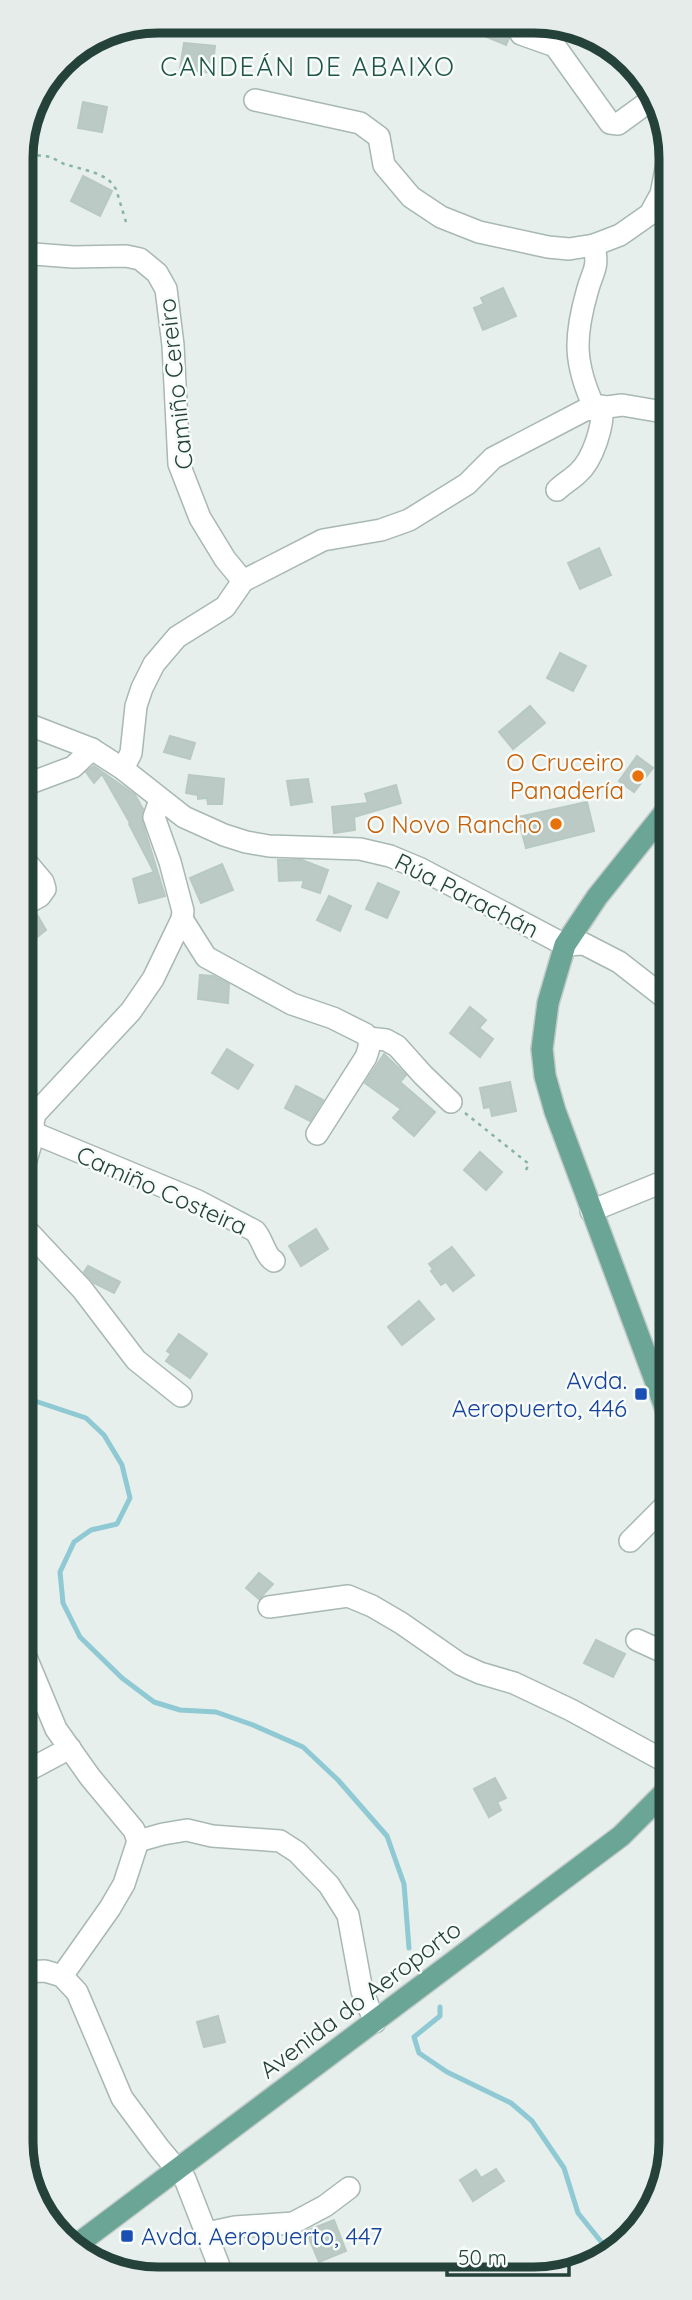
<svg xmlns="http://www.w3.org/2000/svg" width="692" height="2300" viewBox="0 0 692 2300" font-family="Quicksand,sans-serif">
  <rect width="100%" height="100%" fill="#e6efeb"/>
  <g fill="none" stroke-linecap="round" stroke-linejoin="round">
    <!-- stream -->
    <g stroke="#8ec9d4" stroke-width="5">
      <polyline points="23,1397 86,1418 104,1435 122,1465 130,1498 117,1524 91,1530 74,1542 60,1572 63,1603 80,1637 122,1678 154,1702 180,1710 216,1712 253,1725 303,1747 338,1780 387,1836 404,1884 409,1948"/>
      <polyline points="440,2007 440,2016 414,2037 419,2053 447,2072 511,2103 532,2121 564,2168 578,2213 607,2249"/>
    </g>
  </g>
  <!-- building -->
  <g fill="#bbcac4" stroke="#b8c9c2" stroke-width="2">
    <polygon points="481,23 514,23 508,30 509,38 506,45 477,33"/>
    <polygon points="184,43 215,46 212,73 180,69"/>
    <polygon points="83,102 107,107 102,132 78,128"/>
    <polygon points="83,176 112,191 100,216 71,201"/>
    <polygon points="503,288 516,316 483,330 474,308 484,304 481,298"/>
    <polygon points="599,548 611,575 580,589 568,563"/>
    <polygon points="560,653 586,666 573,691 547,678"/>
    <polygon points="530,706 545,723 513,749 499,732"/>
    <polygon points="170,736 195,743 190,759 164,752"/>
    <polygon points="637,756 653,768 634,792 619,781"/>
    <polygon points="94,766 135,795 143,809 142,821 165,896 139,903 133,879 154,872 129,824 130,823 102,774 94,783 86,772"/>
    <polygon points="189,775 224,779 222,804 208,804 207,798 198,799 198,795 186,793"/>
    <polygon points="308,779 312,802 291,805 287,781"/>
    <polygon points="396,785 401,803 354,817 355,830 334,833 332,807 368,803 365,794"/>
    <polygon points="587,802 594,831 526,848 518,817"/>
    <polygon points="278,860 302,860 328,870 320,893 302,887 304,880 279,881"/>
    <polygon points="222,864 233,890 201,903 190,878"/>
    <polygon points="378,883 399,892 387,918 366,909"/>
    <polygon points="329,896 351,906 340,931 317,920"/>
    <polygon points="36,913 46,930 22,949 22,919"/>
    <polygon points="200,975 213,976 229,984 228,1003 198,999"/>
    <polygon points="470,1007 486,1020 479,1028 493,1039 480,1057 450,1033"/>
    <polygon points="227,1049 253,1065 238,1089 212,1073"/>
    <polygon points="384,1054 406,1075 400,1082 435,1112 414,1136 393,1118 401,1109 365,1083"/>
    <polygon points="510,1082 516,1111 492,1116 490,1107 484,1108 480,1088"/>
    <polygon points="296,1086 323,1100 310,1121 285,1108"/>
    <polygon points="480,1152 502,1172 486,1190 464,1170"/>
    <polygon points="316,1229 328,1249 301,1266 289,1246"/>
    <polygon points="452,1247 474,1275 453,1291 446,1282 441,1285 431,1271 433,1269 429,1264"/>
    <polygon points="88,1266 120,1282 114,1293 94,1283 84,1272"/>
    <polygon points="419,1301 434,1319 402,1345 388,1327"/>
    <polygon points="179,1334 207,1354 190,1378 166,1361 171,1354 167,1351"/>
    <polygon points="259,1573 273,1584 259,1599 246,1588"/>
    <polygon points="596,1640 625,1654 613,1677 584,1663"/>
    <polygon points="495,1778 506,1798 497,1802 501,1810 489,1817 474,1789"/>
    <polygon points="218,2016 225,2042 204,2047 197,2022"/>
    <polygon points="496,2169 504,2181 473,2201 460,2180 476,2170 481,2178"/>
    <polygon points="334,2220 346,2251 319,2262 306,2231"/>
  </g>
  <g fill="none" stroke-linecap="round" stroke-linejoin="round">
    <!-- minor casing -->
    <g stroke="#a8b8b2" stroke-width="24">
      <g id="minor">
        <polyline points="521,34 555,46 610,123 618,124 651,100"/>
        <polyline points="255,100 360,123 379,137 384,165 411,197 441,217 479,232 548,247 569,249 594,245 620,235 650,214 661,194 668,159"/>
        <polyline points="21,253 73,257 126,256 140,259 157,273 166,289 173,345 179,464 200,518 225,559 243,581"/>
        <path d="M594,407C574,363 574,338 587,292C593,269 599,270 594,245"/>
        <path d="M557,490C563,484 572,479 578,473C593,460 604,425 602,406"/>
        <polyline points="22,722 92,749 123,769 184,817 224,835 246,842 269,846 360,849 390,856 421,869 565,945 584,944 619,962 669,1001"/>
        <polyline points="123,769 131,753 136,706 142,688 154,664 177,637 225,607 243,581 323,540 381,530 409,520 467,484 493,458 585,410 622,405 669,413"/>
        <polyline points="22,786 73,767 92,749"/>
        <polyline points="22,857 43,882 45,889 40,896 22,906"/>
        <path d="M182,919L206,957L292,1004L333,1018L365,1034C372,1042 369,1048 366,1057L317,1134"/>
        <polyline points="369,1038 386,1040 397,1046 423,1075 451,1102"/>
        <path d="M34,1133L198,1201L255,1231C263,1240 265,1256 274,1261"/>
        <polyline points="22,1174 34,1133 33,1123 35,1114 131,1011 153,979 182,919 183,911 170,862 154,817 160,800"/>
        <polyline points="591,1211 670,1179"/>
        <polyline points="22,1225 82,1289 136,1360 181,1396"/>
        <polyline points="630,1541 670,1501"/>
        <polyline points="269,1607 348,1596 372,1606 401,1623 460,1664 480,1673 514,1683 571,1710 670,1764"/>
        <polyline points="637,1640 670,1655"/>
        <polyline points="23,1650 56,1729 90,1777 134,1830 138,1841 124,1884 110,1908 62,1976"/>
        <polyline points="23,1773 70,1748"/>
        <polyline points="138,1841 163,1834 187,1830 212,1836 280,1841 297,1852 329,1885 348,1915 362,1991 375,2022"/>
        <polyline points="23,1972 45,1971 62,1976 77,1992 122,2098 159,2148 185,2179 219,2266 220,2276"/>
        <polyline points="207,2233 235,2227 293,2223 325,2206 349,2188"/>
      </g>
    </g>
    <!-- major casing -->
    <g stroke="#c2cac8" stroke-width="24">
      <g id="major">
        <polyline points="669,807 597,897 565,945 548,1003 542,1049 545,1076 555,1111 670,1420"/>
        <polyline points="75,2246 621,1836 670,1787"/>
      </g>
    </g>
    <!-- path -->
    <g stroke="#86b3a5" stroke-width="2.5" stroke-dasharray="3.5 5" stroke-linecap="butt">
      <polyline points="21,159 35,155 51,157 64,164 93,172 108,179 116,189 126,222"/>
      <polyline points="465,1113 529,1164 526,1170"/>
    </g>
    <!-- minor -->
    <use href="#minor" stroke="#fff" stroke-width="21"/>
    <!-- major -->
    <use href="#major" stroke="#6aa596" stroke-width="21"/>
  </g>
  <!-- markers -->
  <g fill="#e8710a" stroke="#f7fbf9" stroke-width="2.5">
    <circle cx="638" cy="776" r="7"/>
    <circle cx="556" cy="824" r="7"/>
  </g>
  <g fill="#1a4fb4" stroke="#f7fbf9" stroke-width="2.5">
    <rect x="634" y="1387" width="14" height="14" rx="3.5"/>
    <rect x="120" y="2229" width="14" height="14" rx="3.5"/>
  </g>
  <g text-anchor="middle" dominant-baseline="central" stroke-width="5" stroke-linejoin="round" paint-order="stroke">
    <!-- street labels -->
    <g font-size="24" fill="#24423a" stroke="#f7fbf9">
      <text transform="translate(175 384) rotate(-96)">Camiño Cereiro</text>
      <text transform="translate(467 895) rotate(27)">Rúa Parachán</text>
      <text transform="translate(162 1190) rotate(24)">Camiño Costeira</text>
      <text transform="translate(360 1999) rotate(-37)">Avenida do Aeroporto</text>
    </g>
    <!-- food labels -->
    <g font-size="24" fill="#c56008" stroke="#f7fbf9" text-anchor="end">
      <text x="624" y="762">O Cruceiro<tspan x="624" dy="28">Panadería</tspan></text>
      <text x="542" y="824">O Novo Rancho</text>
    </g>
    <!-- transit labels -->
    <g font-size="24" fill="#164399" stroke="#f7fbf9" text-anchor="end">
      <text x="627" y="1380">Avda.<tspan x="627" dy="28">Aeropuerto, 446</tspan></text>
      <text x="141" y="2236" text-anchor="start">Avda. Aeropuerto, 447</text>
    </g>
    <!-- neighbourhood labels -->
    <g font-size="26" letter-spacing="2" fill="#1f5548" stroke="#f7fbf9">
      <text x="308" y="66">CANDEÁN DE ABAIXO</text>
    </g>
  </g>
  <!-- crop -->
  <path d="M0 0H692V2300H0ZM158 33H534A125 125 0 0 1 659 158V2142A125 125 0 0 1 534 2267H158A125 125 0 0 1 33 2142V158A125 125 0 0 1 158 33Z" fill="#e6ecea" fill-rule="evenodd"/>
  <path fill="none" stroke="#24423a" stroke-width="9" d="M158 33H534A125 125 0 0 1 659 158V2142A125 125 0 0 1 534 2267H158A125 125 0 0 1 33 2142V158A125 125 0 0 1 158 33Z"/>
  <!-- scale -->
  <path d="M447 2265v10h122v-10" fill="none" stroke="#24423a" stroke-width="3.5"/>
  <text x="458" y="2265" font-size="21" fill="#24423a" stroke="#f7fbf9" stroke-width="5" paint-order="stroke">50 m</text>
</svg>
